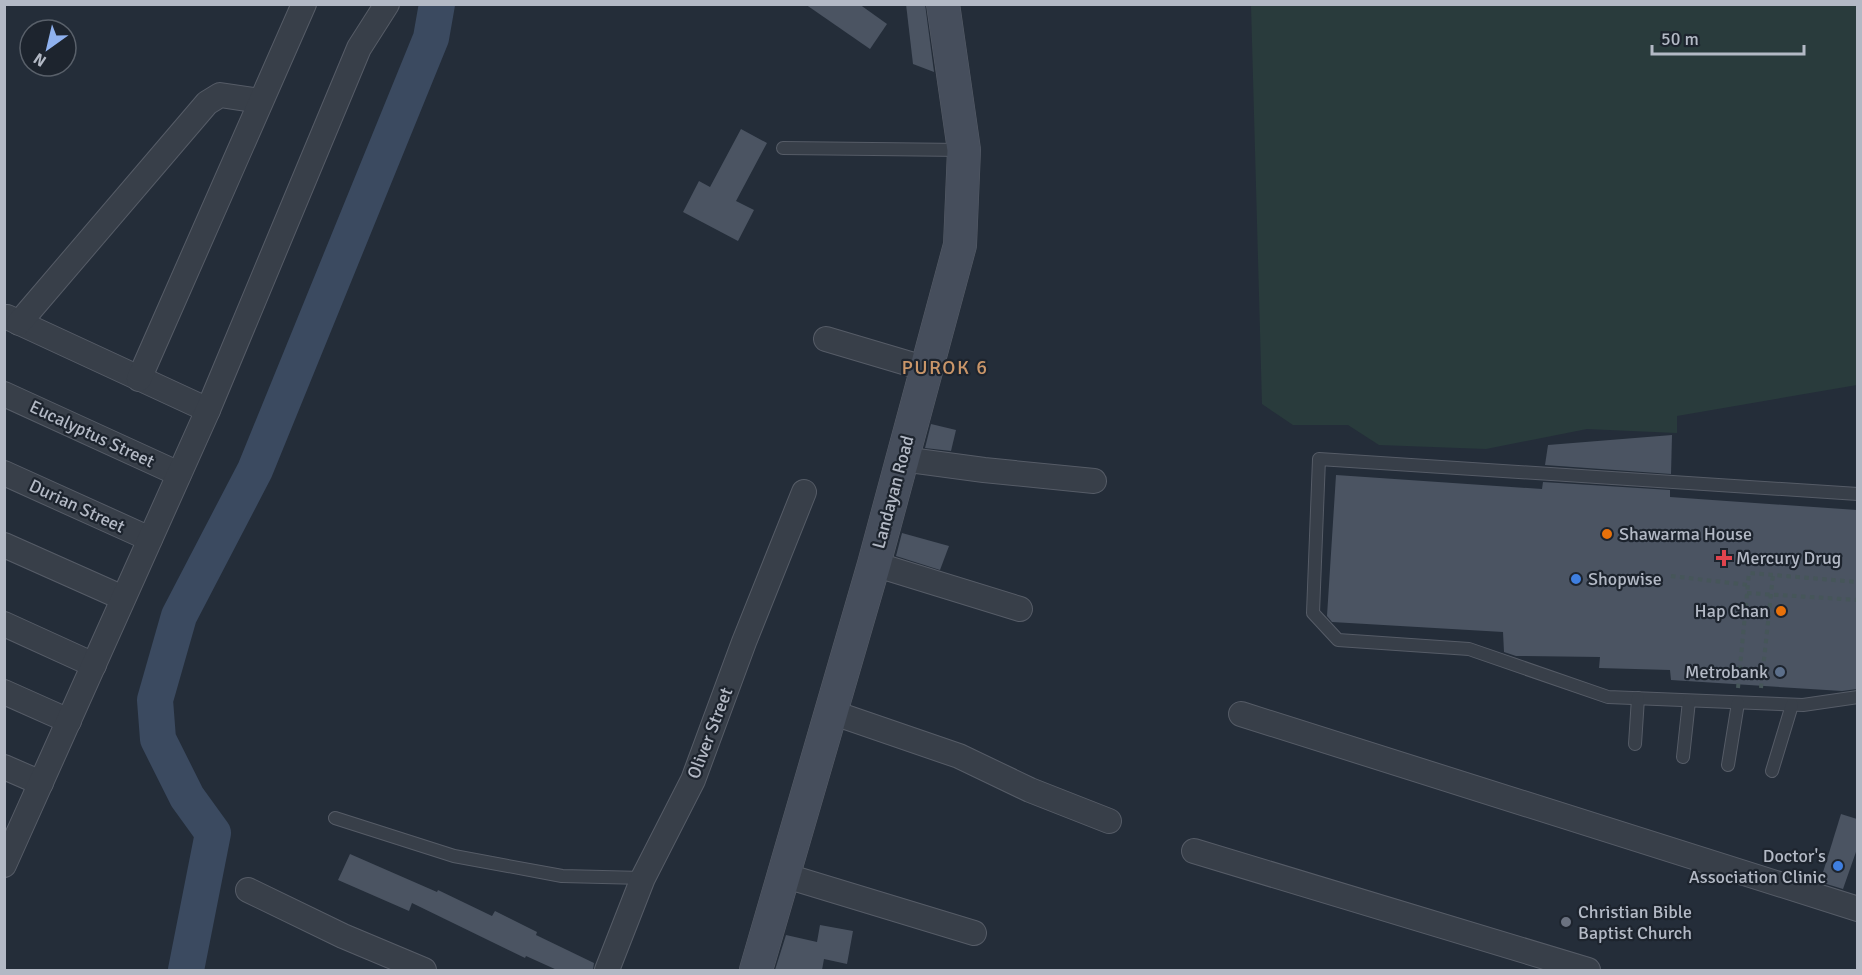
<svg xmlns="http://www.w3.org/2000/svg" width="1862" height="975" viewBox="0 0 1862 975" font-family="Signika,sans-serif">
  <rect width="100%" height="100%" fill="#242d39"/>
  <!-- green -->
  <polygon fill="#293b3c" points="1251,5 1857,5 1857,385 1677,416 1677,433 1587,429 1486,449 1379,445 1348,425 1293,425 1262,404"/>
  <g fill="none" stroke-linecap="round" stroke-linejoin="round">
    <!-- river -->
    <polyline stroke="#3b4a60" stroke-width="36" points="186,970 213,833 187,797 158,739 155,700 179,616 255,470 431,38 437,4"/>
  </g>
  <!-- building -->
  <g fill="#4b5462">
    <polygon points="805,4 859,4 887,24 870,49"/>
    <polygon points="906,4 925,4 934,72 913,64"/>
    <polygon points="741,129 767,143 736,201 754,210 738,241 683,212 699,181 710,187"/>
    <polygon points="931,424 956,430 951,451 925,448"/>
    <polygon points="1672,435 1671,474 1545,465 1548,445"/>
    <polygon points="1336,475 1542,489 1543,482 1670,490 1670,497 1857,510 1857,689 1842,691 1671,680 1670,670 1599,668 1600,657 1516,656 1504,652 1503,632 1332,622 1327,616"/>
    <polygon points="902,533 949,546 940,570 896,556"/>
    <polygon points="1841,814 1857,819 1857,849 1843,889 1820,882"/>
    <polygon points="350,854 437,892 438,890 492,916 495,911 537,932 536,935 594,963 593,970 557,970 526,956 525,958 412,903 409,911 338,880"/>
    <polygon points="820,925 853,931 847,964 824,959 822,970 775,970 786,935 817,942"/>
  </g>
  <g fill="none" stroke-linecap="round" stroke-linejoin="round">
    <!-- lane casing -->
    <g stroke="#565c67" stroke-width="14">
      <g id="lane">
        <polyline points="783,148 963,150"/>
        <polyline points="1858,494 1319,459 1313,613 1338,640 1469,649 1608,697 1803,705 1858,697"/>
        <polyline points="1635,744 1638,698"/>
        <polyline points="1683,757 1689,701"/>
        <polyline points="1728,765 1738,703"/>
        <polyline points="1772,771 1792,705"/>
        <polyline points="335,818 454,856 562,876 643,878"/>
      </g>
    </g>
    <!-- street casing -->
    <g stroke="#565c67" stroke-width="26">
      <g id="street">
        <polyline points="7,317 208,410"/>
        <polyline points="19,323 207,103 220,95 260,101"/>
        <polyline points="826,339 927,369"/>
        <polyline points="139,379 304,4"/>
        <polyline points="4,394 179,474"/>
        <polyline points="902,459 984,470 1094,481"/>
        <polyline points="4,473 150,539"/>
        <polyline points="4,545 123,598"/>
        <polyline points="874,564 1020,609"/>
        <polyline points="4,624 94,665"/>
        <polyline points="4,692 69,721"/>
        <polyline points="831,712 959,756 1030,790 1109,821"/>
        <polyline points="1241,714 1858,909"/>
        <polyline points="4,767 41,783"/>
        <polyline points="1194,851 1588,970"/>
        <polyline points="4,865 208,410 359,48 387,4"/>
        <polyline points="783,875 974,933"/>
        <polyline points="248,890 343,936 424,970"/>
        <polyline points="607,970 643,878 693,780 744,642 804,492"/>
      </g>
    </g>
    <!-- secondary casing -->
    <g stroke="#565c67" stroke-width="34">
      <polyline id="secondary" points="756,970 874,564 960,245 964,150 943,4"/>
    </g>
    <!-- path -->
    <g stroke="#465659" stroke-width="4" stroke-dasharray="4.5 4.5" stroke-linecap="butt">
      <polyline points="1671,576 1748,585"/>
      <polyline points="1747,593 1858,600"/>
      <polyline points="1738,688 1749,573 1858,582"/>
      <polyline points="1761,688 1773,575"/>
    </g>
    <!-- lane -->
    <use href="#lane" stroke="#383f49" stroke-width="12"/>
    <!-- street -->
    <use href="#street" stroke="#383f49" stroke-width="24"/>
    <!-- secondary -->
    <use href="#secondary" stroke="#464e5c" stroke-width="33"/>
  </g>
  <!-- markers -->
  <g fill="#e8710a" stroke="#1d242e" stroke-width="2">
    <circle cx="1607" cy="534" r="6"/>
    <circle cx="1781" cy="611" r="6"/>
  </g>
  <path fill="#e0444e" stroke="#1d242e" stroke-width="2" d="M1721 549h6v6h6v6h-6v6h-6v-6h-6v-6h6z"/>
  <g fill="#3f7fe0" stroke="#1d242e" stroke-width="2">
    <circle cx="1576" cy="579" r="6"/>
    <circle cx="1838" cy="866" r="6"/>
  </g>
  <circle fill="#5c6f8a" stroke="#1d242e" stroke-width="2" cx="1780" cy="672" r="6"/>
  <circle fill="#6b7280" stroke="#1d242e" stroke-width="2" cx="1566" cy="922" r="6"/>
  <g text-anchor="middle" dominant-baseline="central" stroke-width="4.5" stroke-linejoin="round" paint-order="stroke">
    <!-- street labels -->
    <g font-size="18" fill="#b3b9c5" stroke="#1d242e">
      <text transform="translate(92 434) rotate(25)">Eucalyptus Street</text>
      <text transform="translate(893 492) rotate(-75)">Landayan Road</text>
      <text transform="translate(77 506) rotate(25)">Durian Street</text>
      <text transform="translate(710 733) rotate(-69)">Oliver Street</text>
    </g>
    <!-- poi labels -->
    <g font-size="18" fill="#b3b9c5" stroke="#1d242e" text-anchor="start">
      <text x="1619" y="534">Shawarma House</text>
      <text x="1736" y="558">Mercury Drug</text>
      <text x="1588" y="579">Shopwise</text>
      <text x="1769" y="611" text-anchor="end">Hap Chan</text>
      <text x="1768" y="672" text-anchor="end">Metrobank</text>
      <text x="1826" y="856" text-anchor="end">Doctor's<tspan x="1826" dy="21">Association Clinic</tspan></text>
      <text x="1578" y="912">Christian Bible<tspan x="1578" dy="21">Baptist Church</tspan></text>
    </g>
    <!-- neighbourhood labels -->
    <g font-size="20" letter-spacing="1.5" fill="#ca9669" stroke="#1d242e">
      <text x="945" y="367">PUROK 6</text>
    </g>
  </g>
  <!-- border -->
  <rect width="1862" height="975" fill="none" stroke="#b3b9c5" stroke-width="12"/>
  <!-- north arrow -->
  <g transform="translate(48 48) rotate(214)"><circle r="28" fill="#1d242e" stroke="#59606a" stroke-width="1.5"/>
  <path d="M0-4.5L10 22L0 15L-10 22Z" fill="#8fb1ee"/>
  <text y="-9" font-size="16" font-weight="bold" text-anchor="middle" fill="#b3b9c5">N</text>
  </g>
  <!-- scale -->
  <path d="M1652 45v9h152v-9" fill="none" stroke="#b3b9c5" stroke-width="3"/>
  <text x="1661" y="45" font-size="18" fill="#b3b9c5" stroke="#1d242e" stroke-width="4.5" paint-order="stroke">50 m</text>
</svg>
